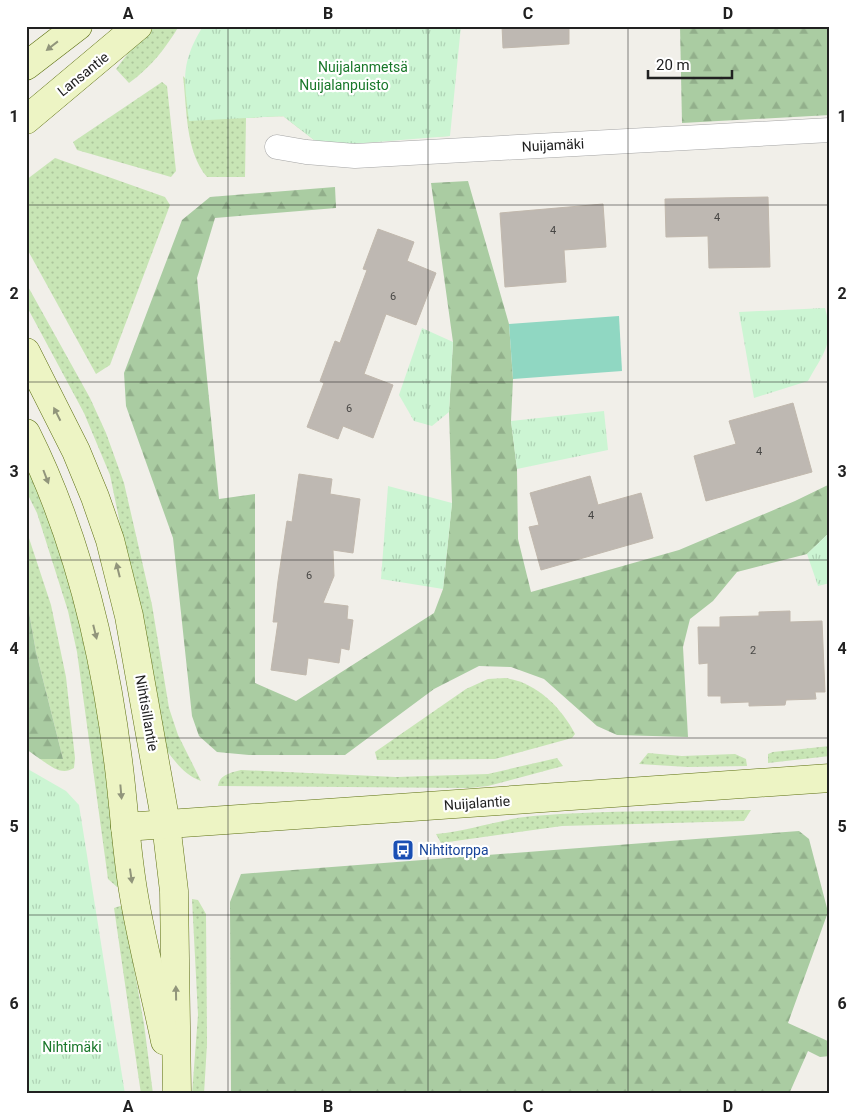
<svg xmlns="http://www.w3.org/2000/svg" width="856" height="1120" viewBox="0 0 856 1120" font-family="Roboto,sans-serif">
  <defs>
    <pattern id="grass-dots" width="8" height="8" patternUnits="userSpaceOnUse" patternTransform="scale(1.25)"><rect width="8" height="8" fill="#c8e5b5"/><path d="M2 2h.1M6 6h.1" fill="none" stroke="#acc49b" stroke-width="1.8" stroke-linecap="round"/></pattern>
    <pattern id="forest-firs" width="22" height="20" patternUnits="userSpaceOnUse" patternTransform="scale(1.25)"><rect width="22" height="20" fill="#aacca2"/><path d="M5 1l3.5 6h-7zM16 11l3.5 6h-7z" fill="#92af8b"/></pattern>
    <pattern id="park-tufts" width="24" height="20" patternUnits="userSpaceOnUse" patternTransform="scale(1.25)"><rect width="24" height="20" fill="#ccf5d3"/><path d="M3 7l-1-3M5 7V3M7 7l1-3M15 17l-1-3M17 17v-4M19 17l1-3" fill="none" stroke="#afd2b5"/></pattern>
  </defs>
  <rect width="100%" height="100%" fill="#f1efe9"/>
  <!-- grass -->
  <g fill="url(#grass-dots)">
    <path d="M149,26H179C165,49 151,67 129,83L116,69Z"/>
    <path d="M183,76L213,108L450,136L318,143L283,116L246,118L245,177H207C185,151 187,108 183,76Z"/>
    <polygon points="162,82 167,86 176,171 171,177 77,150 73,142"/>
    <polygon points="55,158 165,197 170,205 110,365 96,374 26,247 26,180"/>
    <path d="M26,283L90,398L106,433L124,483L152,605L169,708L178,735L201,781C185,775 177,764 167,751L110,475L84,413L26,305Z"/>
    <polygon points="26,464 71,578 94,672 121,884 117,887 108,879 77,652 68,611 37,513 26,491"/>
    <path d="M26,529L51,605L66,677L75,758L74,768C61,776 51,766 40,759H63L36,652L26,595Z"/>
    <path d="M505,678C536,682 561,707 575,734L572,738L495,759L377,760L375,752L466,689L488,679Z"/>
    <polygon points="830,746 830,756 768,763 768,754 773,752"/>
    <polygon points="648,753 682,756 735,754 746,759 747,766 688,767 639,764"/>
    <path d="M557,758L563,766L488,786L469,788L218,786C220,774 231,773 241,770L396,777L488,774Z"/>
    <path d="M751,810L744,821L562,826L441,843L436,834C469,831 500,819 533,816C605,810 679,811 751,810Z"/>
    <polygon points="192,899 198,900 206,914 207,1044 204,1094 192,1094 198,1015"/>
    <polygon points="123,905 144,1024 153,1094 141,1094 114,908"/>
  </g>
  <!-- forest -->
  <g fill="url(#forest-firs)">
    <polygon points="680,26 830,26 830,115 682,123"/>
    <polygon points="468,181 509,324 513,379 511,421 517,469 518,539 531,592 679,550 795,501 830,484 830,532 807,554 737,572 713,601 690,619 683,647 688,737 617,735 597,726 544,679 511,667 479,666 434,689 345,755 249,755 217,752 199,736 192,716 173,538 126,406 124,373 182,220 210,197 335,187 336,208 215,218 197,278 219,499 255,494 255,683 296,701 434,613 443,589 452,503 449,412 453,342 431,183"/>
    <polygon points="26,595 36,652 63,759 40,759 26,749"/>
    <polygon points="799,831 809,839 828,912 788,1023 830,1042 830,1056 820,1057 808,1051 789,1094 231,1094 230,902 241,874"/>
  </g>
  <!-- park -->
  <g fill="url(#park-tufts)">
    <path d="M203,26H461L450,136L340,145L318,143L283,116L189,121C184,80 180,64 203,26Z"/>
    <path d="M825,308C835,343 824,352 808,381L754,398L739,312Z"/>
    <polygon points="422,328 453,342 449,412 432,426 414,421 399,395"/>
    <polygon points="604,411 608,450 517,469 511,421"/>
    <polygon points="388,486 452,503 443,589 381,579"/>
    <polygon points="830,532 830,583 818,586 807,554"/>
    <polygon points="26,768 66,791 79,805 125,1094 26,1094"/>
  </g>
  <!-- pitch -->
  <polygon fill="#90d7c2" points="619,316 622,371 513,379 509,324"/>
  <!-- building -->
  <g fill="#beb8b2" stroke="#c1b8ad">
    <polygon points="502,26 569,26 569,44 503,48"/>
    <polygon points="768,197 770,267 709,268 708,236 666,237 665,199"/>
    <polygon points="603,204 606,247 564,250 566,282 505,287 500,213"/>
    <polygon points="378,229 414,242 407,261 436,273 416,325 386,314 364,374 393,385 373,438 343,426 338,439 307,427 324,383 320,381 335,341 340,343 367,270 363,269"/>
    <polygon points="793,403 812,472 706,501 694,456 736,444 729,421"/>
    <polygon points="299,474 332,479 330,494 360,499 353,553 333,550 334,576 323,603 348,606 347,619 353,620 349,650 341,648 339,663 308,658 306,675 271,670 278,622 273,622 278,581 287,521 292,522"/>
    <polygon points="590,476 598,505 641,493 653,538 541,570 529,527 539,525 530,493"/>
    <polygon points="790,611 790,622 822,621 825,692 815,692 816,699 786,700 785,705 749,706 749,702 721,703 721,696 708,696 708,663 699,664 698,627 720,627 720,617 759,616 759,612"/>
  </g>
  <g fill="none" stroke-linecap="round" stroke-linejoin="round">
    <!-- street casing -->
    <g stroke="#a5a5a5" stroke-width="25">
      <polyline id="street" points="277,147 306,152 355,156 830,130"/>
    </g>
    <!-- secondary casing -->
    <g stroke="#5d7011" stroke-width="29">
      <g id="secondary">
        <polyline points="26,66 78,26"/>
        <polyline points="26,120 138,26"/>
        <polyline points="26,352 76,451 95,497 110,540 129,616 166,824 174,891 177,1094"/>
        <path d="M26,433C77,535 104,648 118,760C124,805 126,851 134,896C142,944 155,992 165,1041"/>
        <polyline points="125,827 830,778"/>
      </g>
    </g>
    <!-- street -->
    <use href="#street" stroke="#fff" stroke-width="24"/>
    <!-- secondary -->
    <use href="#secondary" stroke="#edf4c4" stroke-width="28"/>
  </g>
  <!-- one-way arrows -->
  <defs><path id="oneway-solid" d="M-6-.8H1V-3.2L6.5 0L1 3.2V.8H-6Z" transform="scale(1.25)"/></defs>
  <g fill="#91957b">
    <use href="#oneway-solid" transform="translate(52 46) rotate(142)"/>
    <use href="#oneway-solid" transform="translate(57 414) rotate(-117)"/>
    <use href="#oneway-solid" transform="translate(46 477) rotate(69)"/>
    <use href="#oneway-solid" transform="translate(118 570) rotate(-104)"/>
    <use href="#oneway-solid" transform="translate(95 632) rotate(76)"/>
    <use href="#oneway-solid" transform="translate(121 792) rotate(85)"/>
    <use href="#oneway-solid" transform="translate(131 876) rotate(82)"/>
    <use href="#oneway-solid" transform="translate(176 993) rotate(-91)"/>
  </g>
  <!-- grid -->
  <path fill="none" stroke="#212121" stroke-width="1" stroke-opacity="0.55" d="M228,26V1094M428,26V1094M628,26V1094M26,205H830M26,382H830M26,560H830M26,738H830M26,915H830"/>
  <!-- icons -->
  <defs>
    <g id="bus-square" transform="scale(1.125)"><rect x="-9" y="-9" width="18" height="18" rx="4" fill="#1a4fb4" stroke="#fff"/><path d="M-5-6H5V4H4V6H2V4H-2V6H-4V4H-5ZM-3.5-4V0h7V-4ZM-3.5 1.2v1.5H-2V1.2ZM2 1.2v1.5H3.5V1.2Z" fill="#fff"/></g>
  </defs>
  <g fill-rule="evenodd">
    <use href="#bus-square" x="403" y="850"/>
  </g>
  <g text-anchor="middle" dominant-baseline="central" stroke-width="4.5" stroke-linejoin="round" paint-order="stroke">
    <!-- number labels -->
    <g font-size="11" fill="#484745">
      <text x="717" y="217">4</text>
      <text x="553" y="230">4</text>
      <text x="393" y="296">6</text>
      <text x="349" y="408">6</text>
      <text x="759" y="451">4</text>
      <text x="591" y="515">4</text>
      <text x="309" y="575">6</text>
      <text x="753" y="650">2</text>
    </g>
    <!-- park labels -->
    <g font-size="14" fill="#187729" stroke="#fff">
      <text x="363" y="67">Nuijalanmetsä</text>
      <text x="344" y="85">Nuijalanpuisto</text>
      <text x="72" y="1047">Nihtimäki</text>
    </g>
    <!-- street labels -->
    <g font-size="14" fill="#212121" stroke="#fff">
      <text transform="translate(83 74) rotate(-39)">Lansantie</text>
      <text transform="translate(553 145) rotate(-3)">Nuijamäki</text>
      <text transform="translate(147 713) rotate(80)">Nihtisillantie</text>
      <text transform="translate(477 803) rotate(-4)">Nuijalantie</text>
    </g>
    <!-- transit labels -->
    <g font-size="14" fill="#164399" stroke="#fff" text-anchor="start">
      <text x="419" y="850">Nihtitorppa</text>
    </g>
  </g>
  <!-- border -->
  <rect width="856" height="1120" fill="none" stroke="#ffffff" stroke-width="55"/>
  <!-- scale -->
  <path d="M648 70v8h84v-8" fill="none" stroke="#212121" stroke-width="2.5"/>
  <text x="656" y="70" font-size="15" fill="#212121" stroke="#ffffff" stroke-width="4" paint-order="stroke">20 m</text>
  <rect x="28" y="28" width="800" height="1064" fill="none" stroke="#212121" stroke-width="2"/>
  <g font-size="16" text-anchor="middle" font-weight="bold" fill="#212121">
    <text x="128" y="19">A</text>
    <text x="328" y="19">B</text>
    <text x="528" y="19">C</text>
    <text x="728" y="19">D</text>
    <text x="14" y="122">1</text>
    <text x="842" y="122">1</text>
    <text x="14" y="299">2</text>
    <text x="842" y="299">2</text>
    <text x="14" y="477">3</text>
    <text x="842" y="477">3</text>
    <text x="14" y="654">4</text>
    <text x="842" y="654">4</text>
    <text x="14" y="832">5</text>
    <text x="842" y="832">5</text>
    <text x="14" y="1009">6</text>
    <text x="842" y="1009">6</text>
    <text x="128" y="1112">A</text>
    <text x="328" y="1112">B</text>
    <text x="528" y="1112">C</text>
    <text x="728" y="1112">D</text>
  </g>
</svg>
